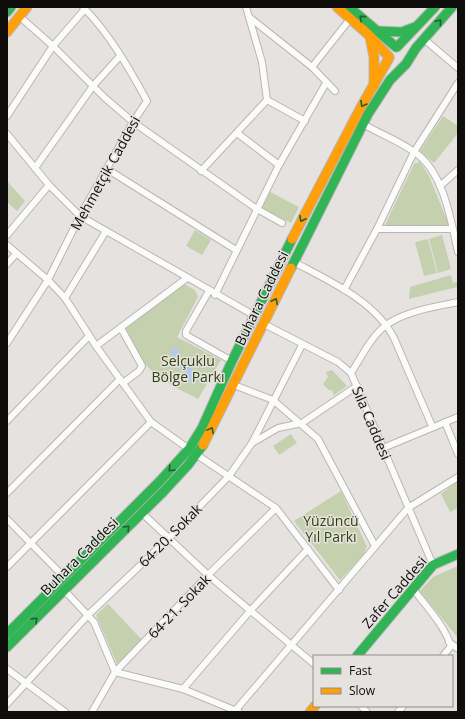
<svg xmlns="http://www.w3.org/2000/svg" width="465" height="719" viewBox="0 0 465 719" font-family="'Open Sans',sans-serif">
  <rect width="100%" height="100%" fill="#e5e2e0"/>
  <!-- green -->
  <g fill="#c5d0ae">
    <polygon points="443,116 458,126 458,133 434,163 420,151"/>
    <polygon points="420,162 429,176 449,225 384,227 414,164"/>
    <polygon points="7,181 25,201 17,211 7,202"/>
    <polygon points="270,192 299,207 291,223 262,208"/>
    <polygon points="195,230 211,240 202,255 186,246"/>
    <polygon points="442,235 451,269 438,273 429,239"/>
    <polygon points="428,239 437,273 424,276 415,242"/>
    <polygon points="451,275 453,283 457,282 457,287 409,299 410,287"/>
    <path d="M184,284L195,290L198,297L177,337L221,360L198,399C179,389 156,379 143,361C135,351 129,340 123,329Z"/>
    <polygon points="332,370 347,386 334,395 332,390 329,390 323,384 328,377 326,372"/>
    <polygon points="291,434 297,443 279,455 273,446"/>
    <polygon points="458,481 458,508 450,512 441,494"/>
    <polygon points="341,491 367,547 363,555 340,580 294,521"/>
    <polygon points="458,566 458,638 420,591 433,577"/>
    <polygon points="108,604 143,641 117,664 96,615"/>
  </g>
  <!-- water -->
  <path fill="#b0caf5" d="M174,348L179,350C179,356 182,360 181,365L190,367L197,377L195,381H187L185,377L187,371L177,368L176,359L171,353Z"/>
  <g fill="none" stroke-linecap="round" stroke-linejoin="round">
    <!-- street casing -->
    <g stroke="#b8b7b5" stroke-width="8">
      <g id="street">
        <polyline points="19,16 53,46 105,98 133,122 257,209 282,223"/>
        <polyline points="249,17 312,67 335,91"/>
        <polyline points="424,39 458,68"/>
        <polyline points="312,67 350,19"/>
        <polyline points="267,100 305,121"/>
        <polyline points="7,116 53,46 85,9"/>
        <path d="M363,124C380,134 402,142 417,154C444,174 451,221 458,252"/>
        <polyline points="237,133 279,165"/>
        <polyline points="7,134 49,185 80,216 255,316"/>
        <polyline points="35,168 93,86 120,56"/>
        <polyline points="107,169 236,250"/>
        <polyline points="201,171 267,100 262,62 246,7"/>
        <polyline points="440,186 458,170"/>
        <polyline points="377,229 452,229"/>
        <polyline points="7,235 49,185"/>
        <polyline points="7,245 48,280 65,298 96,346 151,422 189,449"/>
        <path d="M294,262C329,281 375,301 394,338L432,426"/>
        <polyline points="7,264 16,254"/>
        <polyline points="344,290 377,229 414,152 458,83"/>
        <polyline points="209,291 186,331 186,335 232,361"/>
        <polyline points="215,295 279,165 326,83"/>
        <polyline points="65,298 106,231"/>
        <polyline points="264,324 338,362 351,373 433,565"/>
        <polyline points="121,328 142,366 139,371 123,383"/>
        <path d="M7,343L48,280L80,216L133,122L147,101C129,68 109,33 83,7"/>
        <polyline points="96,346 187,278"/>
        <path d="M351,373C361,358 370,338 385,326C404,311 435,307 458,302"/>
        <polyline points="234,385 273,400 318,439 375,546"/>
        <polyline points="7,421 89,336"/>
        <polyline points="445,422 458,454"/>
        <polyline points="252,443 278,428 302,423 357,386"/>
        <polyline points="383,448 458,417"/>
        <polyline points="197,455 276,508 339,590"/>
        <polyline points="7,493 120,379"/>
        <polyline points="142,513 208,575 314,664"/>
        <polyline points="7,519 64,577"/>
        <polyline points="7,567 151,422"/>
        <path d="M413,589C427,607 444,625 451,646L443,656"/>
        <polyline points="65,591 94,622 115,672 183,689 239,712"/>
        <polyline points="449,642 458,649"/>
        <polyline points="7,669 65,712"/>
        <polyline points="183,689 250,611 308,549"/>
        <polyline points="7,704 88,615 169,538 229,476 252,443 302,345"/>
        <polyline points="361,706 367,712"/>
        <polyline points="92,712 115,672 208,575 276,508"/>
        <polyline points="234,712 408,508 458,477"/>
        <polyline points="398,712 403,706"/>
      </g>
    </g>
    <!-- fast casing -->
    <g stroke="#b8b7b5" stroke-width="11">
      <g id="fast">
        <polyline points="349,7 396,47"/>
        <polyline points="7,12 11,7"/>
        <polyline points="377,31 402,32 415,27"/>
        <polyline points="397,47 435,7"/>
        <polyline points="291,268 368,114 390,80 406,64 416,48 452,7"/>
        <polyline points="7,634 160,481 189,449 202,428 232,361 292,239"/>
        <polyline points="7,647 163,492 188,465 203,445"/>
        <polyline points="357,656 433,565 458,554"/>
      </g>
    </g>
    <!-- slow casing -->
    <g stroke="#b8b7b5" stroke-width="11">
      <g id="slow">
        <polyline points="337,7 369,35 389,57"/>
        <polyline points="7,32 27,7"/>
        <polyline points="370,37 374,57 374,86"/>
        <polyline points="292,239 360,109 389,58"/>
        <polyline points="203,445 291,268"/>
        <polyline points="310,712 315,706"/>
      </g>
    </g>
    <!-- street -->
    <use href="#street" stroke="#fbfbfa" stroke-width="6"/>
    <!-- fast -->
    <use href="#fast" stroke="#30b455" stroke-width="9"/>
    <!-- slow -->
    <use href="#slow" stroke="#ff9f0a" stroke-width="9"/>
  </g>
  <!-- one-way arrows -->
  <defs><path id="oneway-chevron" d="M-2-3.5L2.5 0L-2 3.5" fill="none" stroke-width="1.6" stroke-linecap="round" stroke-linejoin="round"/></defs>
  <g stroke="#1f6030">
    <use href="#oneway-chevron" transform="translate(362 18) rotate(-139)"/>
    <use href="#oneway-chevron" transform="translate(439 22) rotate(-49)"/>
    <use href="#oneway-chevron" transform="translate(363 104) rotate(120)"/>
    <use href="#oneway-chevron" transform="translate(302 219) rotate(117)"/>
    <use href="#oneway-chevron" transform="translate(275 301) rotate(-64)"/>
    <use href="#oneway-chevron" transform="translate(211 430) rotate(-62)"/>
    <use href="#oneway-chevron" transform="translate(171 469) rotate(133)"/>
    <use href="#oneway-chevron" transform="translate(127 528) rotate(-45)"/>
    <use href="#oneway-chevron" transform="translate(35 620) rotate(-44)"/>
  </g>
  <g text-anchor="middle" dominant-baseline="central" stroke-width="3" stroke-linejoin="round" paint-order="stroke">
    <!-- street labels -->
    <g font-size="14" fill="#0e0d0c" stroke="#e6e2df">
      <text transform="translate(105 173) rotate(-61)">Mehmetçik Caddesi</text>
      <text transform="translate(261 298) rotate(-64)">Buhara Caddesi</text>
      <text transform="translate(372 423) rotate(67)">Sıla Caddesi</text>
      <text transform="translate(170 535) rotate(-45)">64-20. Sokak</text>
      <text transform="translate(79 556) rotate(-45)">Buhara Caddesi</text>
      <text transform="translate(394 592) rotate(-49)">Zafer Caddesi</text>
      <text transform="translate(179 606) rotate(-46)">64-21. Sokak</text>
    </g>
    <!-- park labels -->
    <g font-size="14" fill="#30400d" stroke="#e6e2df">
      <text x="188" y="360">Selçuklu<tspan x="188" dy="16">Bölge Parkı</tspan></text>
      <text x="331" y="520">Yüzüncü<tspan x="331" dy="16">Yıl Parkı</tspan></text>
    </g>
  </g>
  <!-- border -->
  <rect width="465" height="719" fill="none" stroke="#0e0d0c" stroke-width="16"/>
  <!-- legend -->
  <rect x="313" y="655" width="140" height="52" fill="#e6e2df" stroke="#908d8b"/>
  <rect x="321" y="668" width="20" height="6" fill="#30b455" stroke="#908d8b"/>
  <text x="349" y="675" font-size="12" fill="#0e0d0c">Fast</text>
  <rect x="321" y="688" width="20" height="6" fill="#ff9f0a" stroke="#908d8b"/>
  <text x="349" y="695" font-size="12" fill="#0e0d0c">Slow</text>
</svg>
